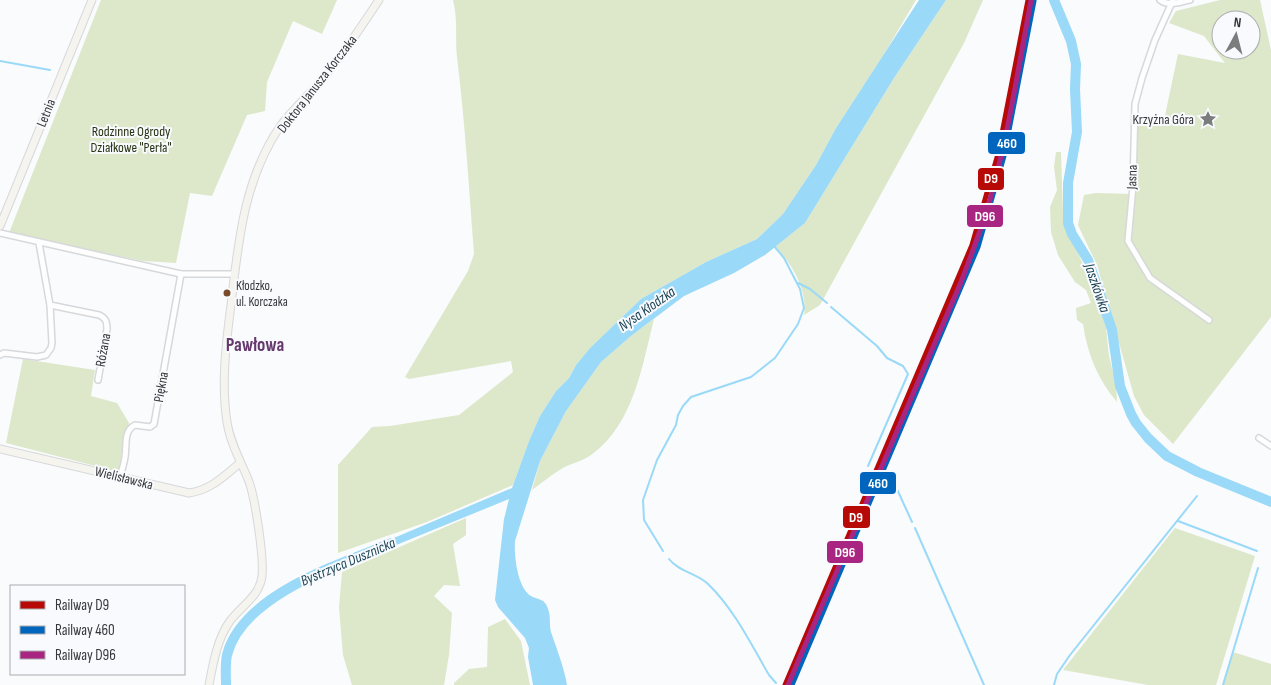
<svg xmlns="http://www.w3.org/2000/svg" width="1271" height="685" viewBox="0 0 1271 685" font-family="'Sofia Sans Condensed',sans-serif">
  <rect width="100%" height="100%" fill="#f9fbfd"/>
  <!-- green -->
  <g fill="#dce8c9" fill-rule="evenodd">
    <polygon points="101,0 337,0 322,34 293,21 267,82 265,111 247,115 212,196 190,193 176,263 143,261 9,233"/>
    <path d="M453,0H916L884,54L836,128L816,165L783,214L757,239L706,262L641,299L590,348L576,365L569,378L556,391L540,416L529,441L513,485L427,522L338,553V465L372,427L390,426L459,415L513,372L511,361L409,379L405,377L468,271L474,254C469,188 465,122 457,57C455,38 458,19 453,0Z"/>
    <path d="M946,0H983L964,43L820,305L804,315C808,291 792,263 775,247L805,223L894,78Z"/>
    <path d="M1220,0H1260L1271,50V317L1173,444L1144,415L1134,396L1097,265L1078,225L1084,195L1096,193L1134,194L1137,122L1163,125L1178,54L1225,63L1204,36L1169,23L1176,11ZM1221,20H1251V50H1221Z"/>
    <path d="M1056,152H1061L1063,213L1066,228L1094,287L1106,328L1109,356L1116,384L1117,402C1098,380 1087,353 1083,324L1077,320L1076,308L1091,303L1086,290L1075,282L1058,255L1051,232L1050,207L1057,190L1054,167Z"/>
    <path d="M654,319C642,366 634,424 591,455C583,461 572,463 563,468C552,474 542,483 532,490L540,461L566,411L578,394L601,362L631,336Z"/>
    <polygon points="23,359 95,370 91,396 117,403 129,423 123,442 119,472 6,443"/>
    <polygon points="466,518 466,535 453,544 460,586 444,585 434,596 452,613 449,655 444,685 352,685 343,655 339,607 342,572"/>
    <polygon points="1175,528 1255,556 1216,685 1148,685 1063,670"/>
    <polygon points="505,619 521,641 530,685 454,685 454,683 469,669 487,667 488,627"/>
    <polygon points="1233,652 1271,664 1271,685 1222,685"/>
  </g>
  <!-- water -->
  <path fill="#9ad9f7" d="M919,0H946L894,78L805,223L765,255L734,273L684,296L631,336L601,362L566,411L540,461L515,541C514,555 517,587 531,596C538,600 545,598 548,609C551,616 549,625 551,632C557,650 564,667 567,685H533L528,657L529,648L525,638L498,607L495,600L504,519L509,499L379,552L382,543L512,488L529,441L540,416L556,391L569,378L576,365L590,348L641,299L706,262L757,239L783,214L816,165L836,128Z"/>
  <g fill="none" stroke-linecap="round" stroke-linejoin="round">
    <!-- stream -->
    <g stroke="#9ad9f7" stroke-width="2">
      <polyline points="0,61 50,70"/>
      <polyline points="798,283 810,289 827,303"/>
      <polyline points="831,307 877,346 887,358 903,366 908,374 868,466"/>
      <polyline points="882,472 891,476 912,522"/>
      <polyline points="1178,521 1257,551"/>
      <polyline points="915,528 984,685"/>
      <polyline points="663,551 644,520 643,500 657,460 676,425 678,415 683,406 691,397 751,377 775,358 798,324 804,308 800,289 784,258 774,246"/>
      <path d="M669,559C679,572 697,573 708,584C734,609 751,644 769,675L776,683"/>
      <polyline points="1054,685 1057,674 1070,655 1197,496"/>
      <polyline points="1223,685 1258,568"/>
    </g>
    <!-- river -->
    <g stroke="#9ad9f7" stroke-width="10">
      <polyline points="1054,0 1071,41 1076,64 1075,89 1077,132 1068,183 1068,223 1072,234 1088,260 1101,297 1112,330 1120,386 1131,414 1136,423 1148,438 1167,456 1198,472 1271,502"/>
      <path d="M226,685C226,675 225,664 227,655C242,595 340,564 392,543"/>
    </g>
    <!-- street casing -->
    <g stroke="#d6d8da" stroke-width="8">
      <g id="street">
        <path d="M1160,0C1169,7 1179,2 1190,0"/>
        <polyline points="1173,0 1155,40 1142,78 1135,104 1133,186 1128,241 1150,278 1209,320"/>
        <polyline points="0,233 181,274 234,274"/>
        <path d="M39,243L50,305L99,315C106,318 107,322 107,329L98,380"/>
        <polyline points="0,355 4,353 37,357 46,355 51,348 52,343 50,305"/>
        <polyline points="1259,438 1271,446"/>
        <path d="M120,477C122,470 124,464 125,457C127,446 123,431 135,425L150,427L154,424L181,274"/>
      </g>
    </g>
    <!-- secondary casing -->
    <g stroke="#d6d8da" stroke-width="9">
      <g id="secondary">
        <polyline points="0,226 92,0"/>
        <path d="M0,449L189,493C211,490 224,476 240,463"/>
        <path d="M209,685C213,664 217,639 230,621C241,606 260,596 262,576C264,557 255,496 248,479C240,460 230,442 227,422C221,384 226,343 231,305C238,243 244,178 281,125C293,109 309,95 322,80C343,55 361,27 379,0"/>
      </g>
    </g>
    <!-- street -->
    <use href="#street" stroke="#fefeff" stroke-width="5"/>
    <!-- secondary -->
    <use href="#secondary" stroke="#f5f4ef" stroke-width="7"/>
    <!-- rail-1 casing -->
    <g stroke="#f8fafe" stroke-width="9">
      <polyline id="rail-1" points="785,685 972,245 998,154 1028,0"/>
    </g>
    <!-- rail-2 casing -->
    <g stroke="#f8fafe" stroke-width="9">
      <polyline id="rail-2" points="792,685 978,247 1004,156 1034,1"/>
    </g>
    <!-- rail-3 casing -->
    <g stroke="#f8fafe" stroke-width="9">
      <path id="rail-3" d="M788,685L961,282C971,256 981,230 989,203C1008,137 1018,69 1031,1"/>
    </g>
    <!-- rail-1 -->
    <use href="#rail-1" stroke="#b70a06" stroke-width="5"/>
    <!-- rail-2 -->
    <use href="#rail-2" stroke="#0065bd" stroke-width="5"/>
    <!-- rail-3 -->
    <use href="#rail-3" stroke="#a82682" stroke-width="5"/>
  </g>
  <!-- icons -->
  <defs>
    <g id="sight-bare" transform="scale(1.35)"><path d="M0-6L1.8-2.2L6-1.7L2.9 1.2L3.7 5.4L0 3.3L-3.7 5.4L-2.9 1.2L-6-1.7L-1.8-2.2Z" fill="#7b7c7e" stroke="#f8fafe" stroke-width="2.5" paint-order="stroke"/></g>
  </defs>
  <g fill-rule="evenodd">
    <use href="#sight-bare" x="1208" y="119"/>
  </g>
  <!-- markers -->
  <circle fill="#7a4b2a" stroke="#f8fafe" stroke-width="2" cx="227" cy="293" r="4.5"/>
  <g text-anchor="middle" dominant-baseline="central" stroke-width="4" stroke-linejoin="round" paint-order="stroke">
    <!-- bus labels -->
    <g font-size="13" fill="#37373a" stroke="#f8fafe" text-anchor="start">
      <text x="236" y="286">Kłodzko,<tspan x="236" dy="16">ul. Korczaka</tspan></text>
    </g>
    <!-- street labels -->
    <g font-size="14" fill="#37373a" stroke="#f8fafe">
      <text transform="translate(317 84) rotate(-52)">Doktora Janusza Korczaka</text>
      <text transform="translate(46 113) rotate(-68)">Letnia</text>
      <text transform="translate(1132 177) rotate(-88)">Jasna</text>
      <text transform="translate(103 350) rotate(-80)">Różana</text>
      <text transform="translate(161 387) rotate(-80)">Piękna</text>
      <text transform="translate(124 478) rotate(14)">Wielisławska</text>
    </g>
    <!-- poi labels -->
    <g font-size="14" fill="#37373a" stroke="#f8fafe" text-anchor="end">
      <text x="1194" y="119">Krzyżna Góra</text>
    </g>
    <!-- park labels -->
    <g font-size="14" fill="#293313" stroke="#f8fafe">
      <text x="131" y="131">Rodzinne Ogrody<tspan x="131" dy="16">Działkowe "Perła"</tspan></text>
    </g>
    <!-- water labels -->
    <g font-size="15" font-style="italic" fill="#1c4455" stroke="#f8fafe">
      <text transform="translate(1097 288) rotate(71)">Jaszkówka</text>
      <text transform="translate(647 309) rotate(-35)">Nysa Kłodzka</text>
      <text transform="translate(348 562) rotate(-23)">Bystrzyca Dusznicka</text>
    </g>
    <!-- district labels -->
    <g font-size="19" font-weight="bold" fill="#66386c" stroke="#f8fafe">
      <text x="255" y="345">Pawłowa</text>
    </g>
  </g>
  <g stroke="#f8fafe" stroke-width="2">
    <rect x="987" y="131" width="39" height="24" rx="5" fill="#0065bd"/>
    <rect x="977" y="167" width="28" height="24" rx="5" fill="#b70a06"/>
    <rect x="966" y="204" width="38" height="24" rx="5" fill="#a82682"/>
    <rect x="859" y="471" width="38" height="24" rx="5" fill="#0065bd"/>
    <rect x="842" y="505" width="29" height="24" rx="5" fill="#b70a06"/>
    <rect x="826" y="540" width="38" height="24" rx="5" fill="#a82682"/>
  </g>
  <g font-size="14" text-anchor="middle" font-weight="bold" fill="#fff">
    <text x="1007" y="148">460</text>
    <text x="991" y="183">D9</text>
    <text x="985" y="221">D96</text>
    <text x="878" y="488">460</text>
    <text x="856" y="522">D9</text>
    <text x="845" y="557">D96</text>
  </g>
  <!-- legend -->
  <rect x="10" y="585" width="175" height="90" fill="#f8fafe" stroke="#abacb0"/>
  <rect x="20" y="601" width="25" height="8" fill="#b70a06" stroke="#abacb0"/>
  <text x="55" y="610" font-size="15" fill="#37373a">Railway D9</text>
  <rect x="20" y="626" width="25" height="8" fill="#0065bd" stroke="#abacb0"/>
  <text x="55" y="635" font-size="15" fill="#37373a">Railway 460</text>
  <rect x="20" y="651" width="25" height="8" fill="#a82682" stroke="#abacb0"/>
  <text x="55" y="660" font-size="15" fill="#37373a">Railway D96</text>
  <!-- north arrow -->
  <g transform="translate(1236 35) rotate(7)"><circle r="24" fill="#f8fafe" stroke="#abacb0"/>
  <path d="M0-4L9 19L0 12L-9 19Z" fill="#7b7c7e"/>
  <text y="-8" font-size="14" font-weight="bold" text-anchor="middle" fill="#37373a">N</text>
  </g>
</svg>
